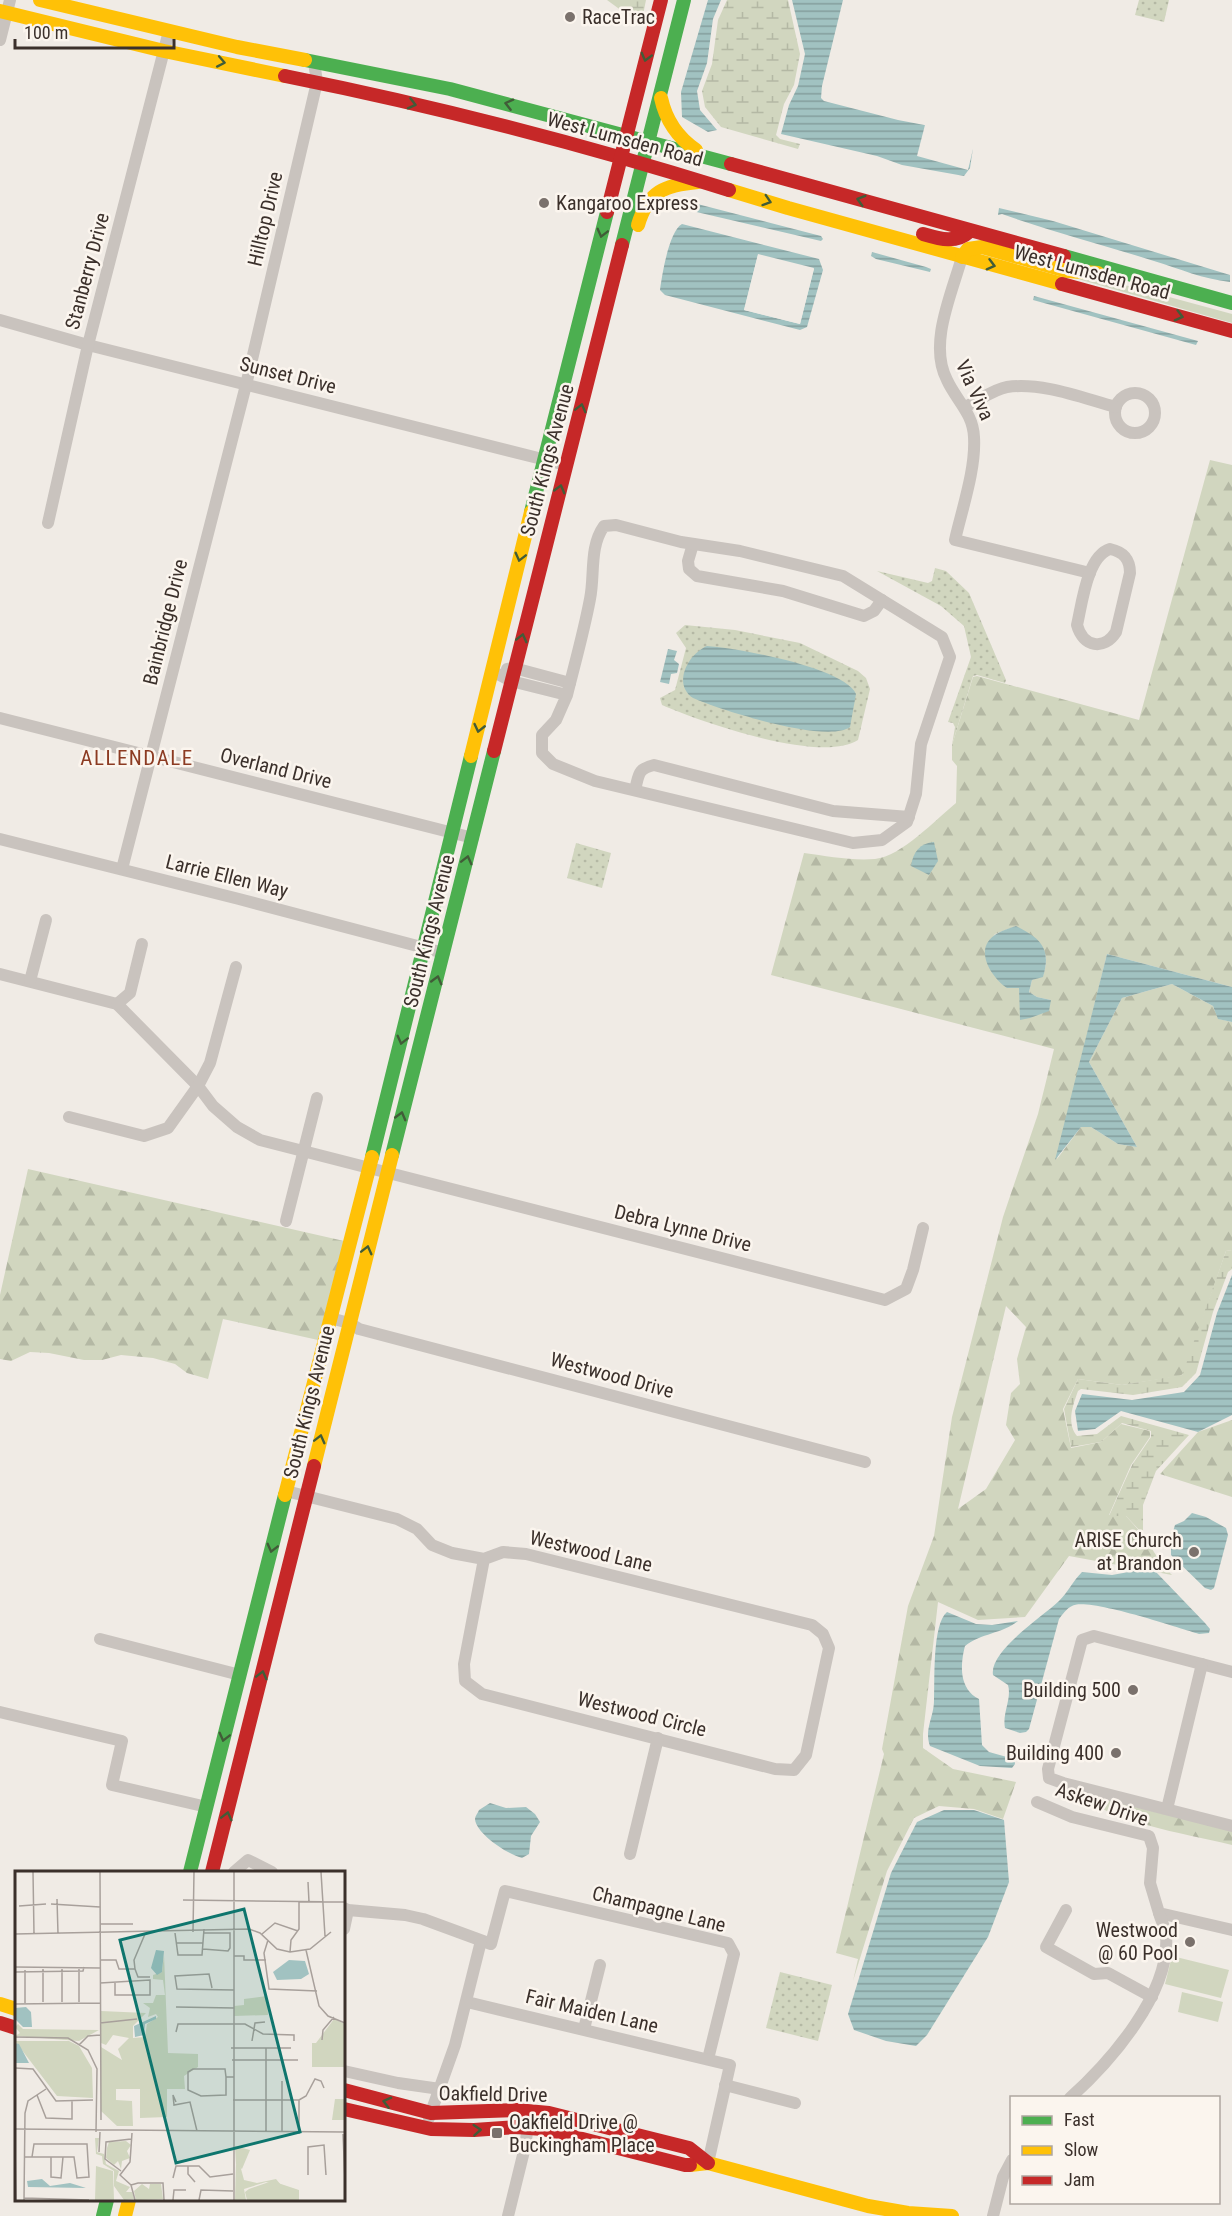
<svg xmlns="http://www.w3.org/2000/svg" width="1232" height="2216" viewBox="0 0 1232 2216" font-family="'Roboto Condensed',sans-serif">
  <defs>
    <pattern id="forest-firs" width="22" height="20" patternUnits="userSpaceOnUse" patternTransform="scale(1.5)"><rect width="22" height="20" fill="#d1d6bf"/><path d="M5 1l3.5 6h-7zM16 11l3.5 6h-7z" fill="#b4b8a4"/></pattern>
    <pattern id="wetland-marsh" width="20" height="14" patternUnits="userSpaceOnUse" patternTransform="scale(1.5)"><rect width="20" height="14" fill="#d1d6bf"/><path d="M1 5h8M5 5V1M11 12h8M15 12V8" fill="none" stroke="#b4b8a4"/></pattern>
    <pattern id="park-dots" width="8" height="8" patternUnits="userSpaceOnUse" patternTransform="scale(1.5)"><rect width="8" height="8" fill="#d1d6bf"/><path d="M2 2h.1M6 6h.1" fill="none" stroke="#b4b8a4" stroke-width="1.8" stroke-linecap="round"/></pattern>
    <pattern id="water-rules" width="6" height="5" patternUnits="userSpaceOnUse" patternTransform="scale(1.5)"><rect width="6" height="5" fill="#a1c2c1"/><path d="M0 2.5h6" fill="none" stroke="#849e9d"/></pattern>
  </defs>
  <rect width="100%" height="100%" fill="#f0ebe5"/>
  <!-- grass -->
  <g fill="#d1d6bf">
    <polygon points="987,253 1099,278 1232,314 1232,323"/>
    <polygon points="1172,1956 1229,1970 1221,1998 1165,1984"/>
    <polygon points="1182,1992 1223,2002 1218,2022 1178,2012"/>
  </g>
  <!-- forest -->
  <g fill="url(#forest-firs)" fill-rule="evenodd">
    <path d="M1210,460L1232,465V987L1107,954L1057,1159L1081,1127H1091L1118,1144L1137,1147L1089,1062L1122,998L1172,984L1213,1006L1219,1019L1232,1022V1250L1226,1251L1184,1373L1180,1376L1122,1385L1078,1379L1063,1409L1071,1448L1101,1442L1121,1424L1150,1431V1437L1131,1465L1109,1515L1126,1516L1143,1535L1163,1566L1172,1575L1069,1556L1025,1617L978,1620L938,1602L923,1734V1748L953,1769L1016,1782L1003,1819L974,1809L939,1806L914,1818L887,1871L853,1981L858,1959L836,1953L884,1754L882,1749L908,1606L934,1536L952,1417L1003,1217L1038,1114L1054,1049L771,975L804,853C827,856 852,861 875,859C902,856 935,820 956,803L957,766L952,760V745L973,677L977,676L1139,720ZM1016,926C1037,943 1053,946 1043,976L1032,980L1029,992L1037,997L1051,1000L1021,1007L1019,987L986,947L995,934ZM1006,1306L1026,1327L1017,1359L1020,1384L1011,1393L1006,1425L1015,1440L986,1489L958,1509Z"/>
    <polygon points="28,1169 344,1241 318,1340 223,1319 208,1379 187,1373 175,1364 153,1358 121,1355 102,1360 84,1360 49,1353 30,1352 11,1361 0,1359 0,1295"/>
    <polygon points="1232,1420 1232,1497 1160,1474 1198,1432"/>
    <path d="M1071,1791L1232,1831V1845C1178,1832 1117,1824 1071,1791Z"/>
  </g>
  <!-- wetland -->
  <g fill="url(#wetland-marsh)">
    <polygon points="607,0 646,0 641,25"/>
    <polygon points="727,0 788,0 800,54 794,85 784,104 776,135 780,139 800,144 798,149 721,127 705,107 702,91 712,64 718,20"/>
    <path d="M1232,1250V1269L1228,1272L1213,1312L1196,1373L1182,1387L1133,1395L1081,1389L1078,1391C1073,1405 1066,1423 1077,1436L1097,1434L1121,1416L1189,1435L1156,1471L1143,1505V1534L1126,1516H1109L1132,1465L1151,1437V1431L1122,1423L1101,1442L1071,1447L1064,1409L1078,1379L1122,1385L1182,1375L1226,1251Z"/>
  </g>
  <!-- park -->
  <g fill="url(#park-dots)">
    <polygon points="1139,0 1169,0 1164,22 1135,15"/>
    <polygon points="935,568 946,571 969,593 1006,680 1005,683 977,675 973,676 952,745 955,727 953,723 948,722 971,657 964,626 941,606 877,571 928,583 932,581"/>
    <path d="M685,625L735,630L800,643L858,671L866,678L870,689L858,740C821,764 701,722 662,705L660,698L675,690L686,648L676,633Z"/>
    <polygon points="576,843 611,853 602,888 567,878"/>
    <polygon points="780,1972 832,1985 818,2041 766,2028"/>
  </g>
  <!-- water -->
  <g fill="url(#water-rules)" fill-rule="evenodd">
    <polygon points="708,0 721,0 713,19 707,63 697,91 700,110 717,130 708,132 682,117 681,92"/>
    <polygon points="792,0 843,0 822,86 821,98 824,101 898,120 961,132 973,148 970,168 964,176 902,165 877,156 781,134 789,105 798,86 805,54"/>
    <polygon points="676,200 682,200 821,236 823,239 821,241 675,207"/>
    <path d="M999,208L1053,221L1230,275V282C1203,279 1180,269 1154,261C1104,245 1052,232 1002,214L998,215Z"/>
    <path d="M682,224L819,259L823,270L807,327L800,330L665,295L660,290C662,275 669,231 682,224ZM758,255L814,269L800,324L744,310Z"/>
    <polygon points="872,252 926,267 931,269 930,272 876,259 871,256"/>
    <polygon points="1034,296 1198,341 1196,345 1033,300"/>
    <path d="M707,646C736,648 844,667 856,694L850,727C827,744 720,710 693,698C672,684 688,654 707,646Z"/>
    <polygon points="668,649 677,651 674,660 679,664 677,673 671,674 669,684 660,682"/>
    <path d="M934,842L938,861L929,875L911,866C913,852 920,843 934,842Z"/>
    <path d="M1016,926C1040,938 1052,948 1043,977L1032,980L1029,992L1037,997L1051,1000L1049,1011L1030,1018L1020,1020L1019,988H1007C990,976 972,947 998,933C1003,930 1010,928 1016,926Z"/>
    <polygon points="1107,954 1232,987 1232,1022 1218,1019 1213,1006 1172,984 1122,998 1089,1062 1137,1147 1118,1144 1091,1127 1081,1127 1055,1160"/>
    <polygon points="1232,1275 1232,1415 1198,1432 1121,1411 1095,1429 1078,1431 1075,1411 1082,1394 1132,1400 1184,1392 1200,1375 1217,1313"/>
    <polygon points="1192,1513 1206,1517 1226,1528 1228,1535 1214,1588 1211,1590 1205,1588 1171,1555 1171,1538 1175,1525 1184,1521"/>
    <path d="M1140,1570L1156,1572L1205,1623L1210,1629L1209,1633L1199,1634C1178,1628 1087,1597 1072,1606C1067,1608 1062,1615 1059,1619L1029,1729L1026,1732L1020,1733L1005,1728C1002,1713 1012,1699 1008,1685L993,1675C989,1651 1041,1618 1059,1601C1068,1592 1073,1581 1082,1572L1112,1575Z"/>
    <path d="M947,1612L976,1624L992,1625L1018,1621C1002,1634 981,1633 965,1646C960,1665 959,1689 979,1699L982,1745L989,1752L1014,1759L1015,1764L1012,1768L980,1766L930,1746C924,1728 934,1718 934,1700C935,1681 932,1624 947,1612Z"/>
    <path d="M490,1803L506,1808L526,1807L535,1814L540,1822L531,1836L529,1854L522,1858C509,1855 476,1834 475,1819C475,1816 478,1813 479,1810Z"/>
    <polygon points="944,1810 974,1810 1004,1820 1009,1882 988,1937 927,2035 916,2046 886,2041 854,2030 848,2014 891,1873 917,1822"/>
  </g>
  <!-- pier -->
  <g fill="#f0ebe5" fill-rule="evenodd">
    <polygon points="926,121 963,130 974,145 968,170 917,156"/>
    <path d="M758,254L814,268L800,324L744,310ZM760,258L810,270L798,321L748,308Z"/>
  </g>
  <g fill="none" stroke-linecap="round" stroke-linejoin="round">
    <!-- street -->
    <g stroke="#c9c3be" stroke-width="12">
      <polyline points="0,40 10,0"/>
      <path d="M962,257C952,293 928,344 947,380C956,400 973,413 974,437C976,469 962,509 955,540L1090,573"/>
      <polyline points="0,320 88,345 566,465"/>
      <circle cx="1135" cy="413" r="20"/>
      <path d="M965,407C978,401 994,389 1007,387C1043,382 1082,398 1116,407"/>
      <polyline points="48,523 88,345 169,31"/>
      <polyline points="693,544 688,561 689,569 697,576 783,591 864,616 874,611 882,600"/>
      <path d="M1110,549C1124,552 1130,559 1130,573L1116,632C1104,651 1083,647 1077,625C1082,604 1087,556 1110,549Z"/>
      <polyline points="507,669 514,668 570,683"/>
      <path d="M492,671L511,681L567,695L556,720L542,735V753L553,764L595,781L853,843L882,840L907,822L916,794L921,744L950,657L942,637L843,576L740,551L681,542L616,525L604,526C589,547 595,575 590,599C584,631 575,663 567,695"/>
      <polyline points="0,718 473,838"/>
      <path d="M635,790C639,775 637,769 654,765L833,811L909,817"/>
      <polyline points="0,839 239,899 444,953"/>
      <polyline points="122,869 246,385 317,82 314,62"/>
      <polyline points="0,974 117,1004 198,1086 213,1106 237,1127 260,1140 885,1300 906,1289 913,1270 923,1228"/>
      <polyline points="30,981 46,920"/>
      <polyline points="117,1004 130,993 142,944"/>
      <polyline points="69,1117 144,1136 168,1128 198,1086 210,1063 236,967"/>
      <polyline points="286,1221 317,1098"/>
      <polyline points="330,1318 349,1323 359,1329 865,1462"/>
      <polyline points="286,1491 397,1519 417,1529 432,1545 452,1553 484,1559 503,1552 526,1554 812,1625 823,1634 829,1648 806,1755 794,1770 775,1769 482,1694 465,1681 464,1664 484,1559"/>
      <polyline points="100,1639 240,1675"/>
      <polyline points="1232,1672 1094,1636 1082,1640 1048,1769 1049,1778 1063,1783 1232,1826"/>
      <polyline points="0,1712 122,1741 112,1785 207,1807"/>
      <polyline points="1037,1802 1072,1817 1149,1836 1153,1848 1150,1883 1159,1913 1232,1930"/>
      <polyline points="1167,1809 1202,1664"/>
      <polyline points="630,1854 658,1738"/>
      <polyline points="234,1872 248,1860 272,1872"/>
      <polyline points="344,1908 348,1910 405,1915 423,1919 491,1944 505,1891 728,1943 734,1954 708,2059"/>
      <polyline points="1066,1910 1046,1947 1094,1974 1108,1973 1152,1997"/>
      <polyline points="344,1929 348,1910"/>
      <polyline points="467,2002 730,2065 708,2163"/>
      <polyline points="584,2029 600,1965"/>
      <polyline points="344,2071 398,2083 440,2089"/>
      <polyline points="725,2085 795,2103"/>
      <path d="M1070,2098C1110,2062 1171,1993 1166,1935C1165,1928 1161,1920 1159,1913"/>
      <polyline points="429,2118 455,2045 481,1941"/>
      <polyline points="508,2216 525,2147 530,2111"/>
      <polyline points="993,2216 1003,2177 1012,2160"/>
    </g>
    <!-- fast -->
    <g stroke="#4caf50" stroke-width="14">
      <polyline points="305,60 450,89 731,164"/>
      <polyline points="622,245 684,0"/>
      <polyline points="1064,256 1232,303"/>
      <polyline points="531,512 607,212"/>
      <polyline points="392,1155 494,751"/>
      <polyline points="372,1157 471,756"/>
      <polyline points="190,1872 285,1495"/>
      <polyline points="103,2216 107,2200"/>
    </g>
    <!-- slow -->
    <g stroke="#ffc107" stroke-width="14">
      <polyline points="40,0 237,47 305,60"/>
      <polyline points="0,11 164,51 285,76"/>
      <path d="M661,98C666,121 677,137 696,150"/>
      <polyline points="729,190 788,208 1062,284"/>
      <path d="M638,225C648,191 665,185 698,182"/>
      <polyline points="962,257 968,249 982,247 1067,271 1098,273"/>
      <polyline points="471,756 531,512"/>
      <polyline points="314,1466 392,1155"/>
      <polyline points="285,1495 372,1157"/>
      <polyline points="0,2004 16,2009"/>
      <polyline points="690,2165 708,2163 868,2206 908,2213 952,2216"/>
      <polyline points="125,2216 129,2200"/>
    </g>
    <!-- jam -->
    <g stroke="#c62828" stroke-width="14">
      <path d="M285,76C435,106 583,144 729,190"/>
      <polyline points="731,164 1064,256"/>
      <polyline points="607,212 661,0"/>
      <path d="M923,234C940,239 956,244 970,231"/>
      <polyline points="1062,284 1232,331"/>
      <polyline points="494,751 622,245"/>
      <polyline points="212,1872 314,1466"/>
      <polyline points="0,2023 16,2028"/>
      <polyline points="344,2090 431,2113 516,2110 549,2113 689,2148 708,2163"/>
      <polyline points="344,2109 431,2129 474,2130 516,2127 543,2129 685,2165 690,2165"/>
    </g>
  </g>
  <!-- one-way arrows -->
  <defs><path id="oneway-chevron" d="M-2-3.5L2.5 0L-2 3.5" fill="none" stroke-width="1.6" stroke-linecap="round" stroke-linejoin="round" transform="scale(1.5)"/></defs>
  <g stroke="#415c38">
    <use href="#oneway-chevron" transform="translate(646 57) rotate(105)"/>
    <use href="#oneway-chevron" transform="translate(221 62) rotate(11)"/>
    <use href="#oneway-chevron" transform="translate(412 104) rotate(14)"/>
    <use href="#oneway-chevron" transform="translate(509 104) rotate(-166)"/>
    <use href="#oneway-chevron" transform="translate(861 200) rotate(-164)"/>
    <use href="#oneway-chevron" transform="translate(767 201) rotate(18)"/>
    <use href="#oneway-chevron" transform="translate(602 233) rotate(104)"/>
    <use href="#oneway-chevron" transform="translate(991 265) rotate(15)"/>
    <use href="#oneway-chevron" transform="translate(1179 316) rotate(15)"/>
    <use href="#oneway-chevron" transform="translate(581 408) rotate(-76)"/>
    <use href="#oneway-chevron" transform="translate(560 489) rotate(-75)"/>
    <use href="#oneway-chevron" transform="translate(520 557) rotate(104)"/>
    <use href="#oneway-chevron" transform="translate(522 638) rotate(-76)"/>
    <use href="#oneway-chevron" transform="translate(479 728) rotate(103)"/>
    <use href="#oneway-chevron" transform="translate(467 860) rotate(-76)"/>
    <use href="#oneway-chevron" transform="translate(437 980) rotate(-75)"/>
    <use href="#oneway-chevron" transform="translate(402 1040) rotate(104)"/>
    <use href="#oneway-chevron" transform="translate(401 1116) rotate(-75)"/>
    <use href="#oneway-chevron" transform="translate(367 1250) rotate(-76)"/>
    <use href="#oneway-chevron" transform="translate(320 1439) rotate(-76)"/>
    <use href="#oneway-chevron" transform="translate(272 1548) rotate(104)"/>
    <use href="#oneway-chevron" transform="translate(262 1675) rotate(-76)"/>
    <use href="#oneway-chevron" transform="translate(224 1737) rotate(104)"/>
    <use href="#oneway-chevron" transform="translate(227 1816) rotate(-76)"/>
    <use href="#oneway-chevron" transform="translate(387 2102) rotate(-166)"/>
    <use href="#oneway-chevron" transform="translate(477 2130) rotate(-4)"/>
  </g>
  <!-- markers -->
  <g fill="#7a716c" stroke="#fbf5ee" stroke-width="2">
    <circle cx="570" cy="17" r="6"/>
    <circle cx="544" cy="203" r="6"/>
    <circle cx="1194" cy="1552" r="6"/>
    <circle cx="1133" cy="1690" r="6"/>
    <circle cx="1116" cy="1753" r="6"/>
    <circle cx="1190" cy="1942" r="6"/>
    <rect x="491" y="2127" width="12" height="12" rx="3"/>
  </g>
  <g text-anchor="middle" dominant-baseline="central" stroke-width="5" stroke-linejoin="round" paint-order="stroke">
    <!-- poi labels -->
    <g font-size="20" fill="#3b302b" stroke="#fbf5ee" text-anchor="end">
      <text x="582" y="17" text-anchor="start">RaceTrac</text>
      <text x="556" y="203" text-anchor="start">Kangaroo Express</text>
      <text x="1182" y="1540">ARISE Church<tspan x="1182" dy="23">at Brandon</tspan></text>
      <text x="1121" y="1690">Building 500</text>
      <text x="1104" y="1753">Building 400</text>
      <text x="1178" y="1930">Westwood<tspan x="1178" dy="23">@ 60 Pool</tspan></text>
      <text x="509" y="2122" text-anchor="start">Oakfield Drive @<tspan x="509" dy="23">Buckingham Place</tspan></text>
    </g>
    <!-- street labels -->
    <g font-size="20" fill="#3b302b" stroke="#fbf5ee">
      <text transform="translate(625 139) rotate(15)">West Lumsden Road</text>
      <text transform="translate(265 219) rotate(-77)">Hilltop Drive</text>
      <text transform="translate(87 271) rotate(-75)">Stanberry Drive</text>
      <text transform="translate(1092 272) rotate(15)">West Lumsden Road</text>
      <text transform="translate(288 375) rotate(14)">Sunset Drive</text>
      <text transform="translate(975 390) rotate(65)">Via Viva</text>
      <text transform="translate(547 460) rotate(-75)">South Kings Avenue</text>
      <text transform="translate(165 622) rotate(-76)">Bainbridge Drive</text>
      <text transform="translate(276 768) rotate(14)">Overland Drive</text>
      <text transform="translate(227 876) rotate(14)">Larrie Ellen Way</text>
      <text transform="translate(429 931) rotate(-76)">South Kings Avenue</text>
      <text transform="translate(683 1228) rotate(14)">Debra Lynne Drive</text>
      <text transform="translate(612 1375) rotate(15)">Westwood Drive</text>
      <text transform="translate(309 1402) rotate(-76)">South Kings Avenue</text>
      <text transform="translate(591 1551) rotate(13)">Westwood Lane</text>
      <text transform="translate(642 1714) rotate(14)">Westwood Circle</text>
      <text transform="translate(1102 1804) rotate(19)">Askew Drive</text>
      <text transform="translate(659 1909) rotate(14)">Champagne Lane</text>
      <text transform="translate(592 2011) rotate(13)">Fair Maiden Lane</text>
      <text transform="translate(493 2094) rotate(1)">Oakfield Drive</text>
    </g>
    <!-- neighbourhood labels -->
    <g font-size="21" letter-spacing="1.5" fill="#8c3b22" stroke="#fbf5ee">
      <text x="137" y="758">ALLENDALE</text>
    </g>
  </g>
  <!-- overview -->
  <g transform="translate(15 1871)">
    <rect width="330" height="330" fill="#f0ebe5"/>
    <path d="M80,267H84L82,281L89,283L91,293L104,300L101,310L115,316L111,321H117L119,328L109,329L99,315V300L88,293L87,285L81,283ZM111,270L116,274L112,280L115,287L107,290L106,298L103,290L99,294L91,287L92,277L94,271ZM127,313L134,318L135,313H146L148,328L121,329L119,320Z" fill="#d1d6bf"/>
    <path d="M149,84L153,182L183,183V196L169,205L170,218H152V246L125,247V218H101V229L117,230L118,255H102L86,240V176L107,189L103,178L114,167L98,164L91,174L86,172V140L131,142L118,155V167L130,166L132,153L143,146L141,143L133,146L135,137L128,132H138L141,124H150L148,109L138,108V104L147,101ZM252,125L253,144L219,145V135L229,134V128ZM320,228H330V249H317ZM221,293L225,294L229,309L242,312L261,308L266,314L251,311L229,318L231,329H220Z" fill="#d1d6bf"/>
    <path d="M0,170H54L64,175L77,197L78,227L42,225ZM220,275L235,279L227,298L221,293ZM81,295L98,300L99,329H80ZM257,310L284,319V329H232L230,321L234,318Z" fill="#d1d6bf"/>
    <path d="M319,148L330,153V196H297V172H301ZM3,153L8,158L84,159L64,170L0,165L5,162L0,156Z" fill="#d1d6bf"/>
    <path d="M141,79L149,80L147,101L142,104L136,97ZM274,89L290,90L294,103L286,108L262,109L258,101ZM11,136L16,141L17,156H8L0,148V137ZM141,145V148L130,153L129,164L120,166L119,155ZM0,172L4,173L14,192H0ZM27,308L35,315L55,312L71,317L13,316L12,310Z" fill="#a1c2c1"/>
    <path fill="none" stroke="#a8a09b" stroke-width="1.5" d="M18,1L19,63M85,1L86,249M306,1L310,65M293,11L294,31M42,28L43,63M168,29L330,31M36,33L85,36M4,35L31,33M85,53H118M178,61L179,1M160,62L163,84H187L189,58M0,63L234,58L245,62L262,78L275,81L295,78L316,61M247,63L260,52L283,60M253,69L249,82L254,118L302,120M162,72H188M188,78L213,80L215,77V62H188M291,79L304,135L313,145L330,152M275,81L276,69L284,58V31M219,85H229V89H251M85,89H101L104,98H120L123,106H135M0,96L85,97M28,98V131M47,98V131M64,98V131M120,98L119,89L130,63M10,99V132M0,101L68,100L69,96M85,112L135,109V124H100V112M197,117L194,103L160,105L162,118L219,119M0,133L85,132M161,136L219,137M85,152L122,148M161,161L163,153H230L248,163L279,164V170M0,166L53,167L73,179L82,198L81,261M307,169L308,159L319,146M237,170L240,152L250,151M64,174L73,165L85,164M216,177H276M251,177V261M217,189H283M0,197L18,198L41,230L78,229M211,206V224L186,225L173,219V201L178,198H210L211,206H219M267,210V261M22,224L31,247L57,248V230M218,229H284M284,229L291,225L300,208L306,210L309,217M161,231L158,224L159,234L175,231L182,260M0,258L330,261M284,263V229M328,263L330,310M0,273L1,329M84,281L85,261M9,286H59L62,307L74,306L72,273H19L17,286M36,286V306L46,307L48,286M173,295V303L180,311M106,300L90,288L91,271L116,268M293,304V276L309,274L311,304M158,307L161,295H184L195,306L218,303M116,314L105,304L115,291L117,262M9,327L74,329M9,329L10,242L13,230L31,218M120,329L116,314L123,312H148L149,329M158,329L159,319H171M184,329L186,319L218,320M219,329V1"/>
    <path fill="#0f766e" fill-opacity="0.15" stroke="#0f766e" stroke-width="3" d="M229,38L285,261L161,292L105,69Z"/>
    <rect width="330" height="330" fill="none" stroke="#3b302b" stroke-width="3"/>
  </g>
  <!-- legend -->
  <rect x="1010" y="2096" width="210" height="108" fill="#fbf5ee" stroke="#aea6a0" stroke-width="1.5"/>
  <rect x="1022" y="2116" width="30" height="9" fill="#4caf50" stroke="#aea6a0" stroke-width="1.5"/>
  <text x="1064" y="2126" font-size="18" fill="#3b302b">Fast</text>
  <rect x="1022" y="2146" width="30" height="9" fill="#ffc107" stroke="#aea6a0" stroke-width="1.5"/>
  <text x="1064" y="2156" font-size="18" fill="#3b302b">Slow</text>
  <rect x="1022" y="2176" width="30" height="9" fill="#c62828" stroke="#aea6a0" stroke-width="1.5"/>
  <text x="1064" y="2186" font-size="18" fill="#3b302b">Jam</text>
  <!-- scale -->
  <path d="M15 39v9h159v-9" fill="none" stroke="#3b302b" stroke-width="3"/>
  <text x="24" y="39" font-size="18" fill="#3b302b" stroke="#fbf5ee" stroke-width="4.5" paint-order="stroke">100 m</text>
</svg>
